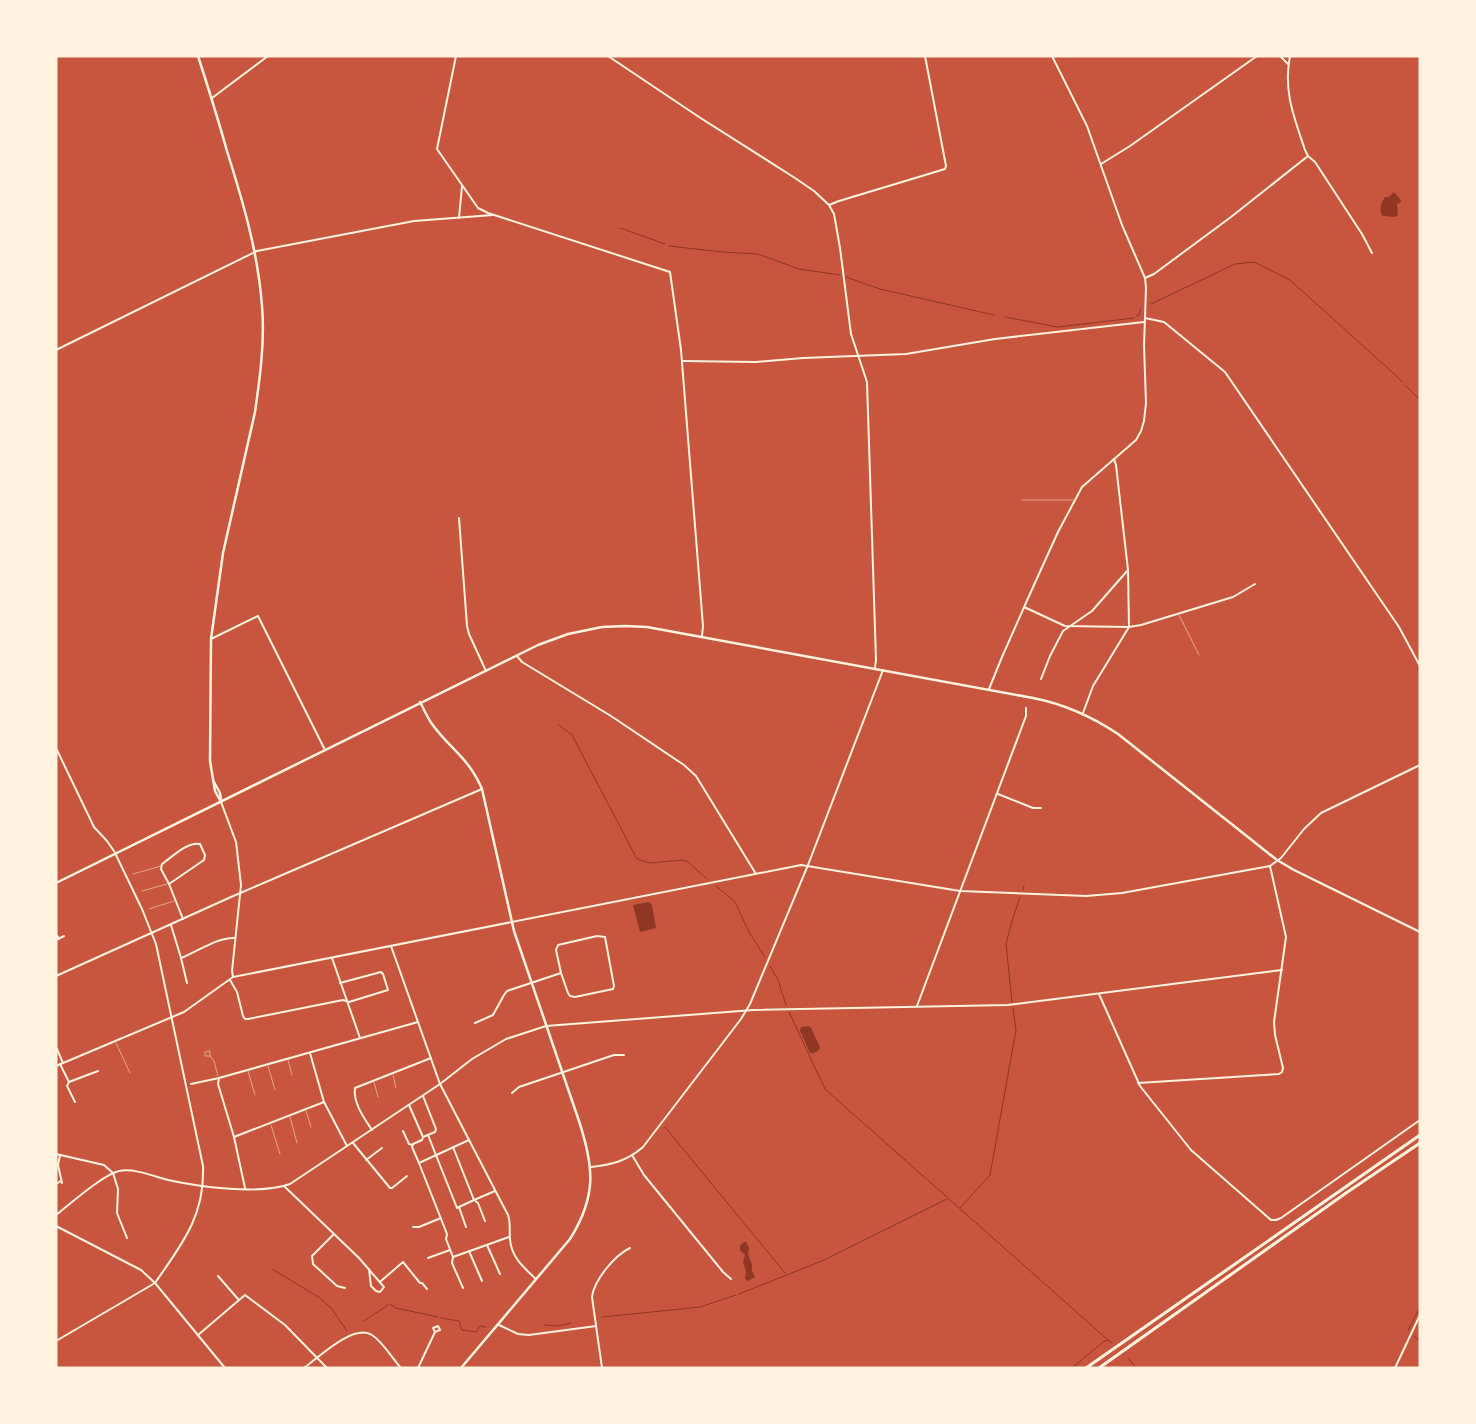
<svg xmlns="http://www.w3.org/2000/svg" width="1476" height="1424" viewBox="0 0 1476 1424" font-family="'Roboto Condensed',sans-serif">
  <rect width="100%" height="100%" fill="#c8553d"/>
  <!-- water -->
  <g fill="#8f3625">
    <path d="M1394,192L1401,200L1400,203L1397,204L1398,215L1395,217L1383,216C1378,211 1381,203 1385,197H1389Z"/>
    <polygon points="649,902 652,905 656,928 640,932 633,905"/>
    <path d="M809,1026L811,1028L820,1047C819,1051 814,1054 810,1053L800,1031L801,1027Z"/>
    <polygon points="744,1242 746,1242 749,1247 748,1254 752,1264 752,1271 755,1277 748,1281 745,1279 746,1271 743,1262 745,1255 740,1250 740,1246"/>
  </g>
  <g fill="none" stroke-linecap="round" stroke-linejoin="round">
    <!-- stream -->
    <g stroke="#8f3625" stroke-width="1">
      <polyline points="620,228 665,244"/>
      <polyline points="669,246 723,252 758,254 799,269 840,275"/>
      <polyline points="846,277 880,289 994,315"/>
      <polyline points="1151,304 1235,264 1254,262 1290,280 1403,382"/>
      <polyline points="1136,316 1139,315 1141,308"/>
      <polyline points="1005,317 1058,327 1134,318"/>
      <polyline points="1405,385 1420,400"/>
      <polyline points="559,725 572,735 637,859 650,863 683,860 687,861 707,879"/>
      <polyline points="716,886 735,902 749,932 765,957"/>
      <polyline points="1023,890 1024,886"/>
      <polyline points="770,966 778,980 786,1005"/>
      <polyline points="1012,1002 1006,944 1012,921 1020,897"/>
      <polyline points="789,1012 825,1089 1108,1340"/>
      <polyline points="665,1127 785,1273"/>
      <polyline points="960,1208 990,1175 1016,1030 1013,1008"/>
      <polyline points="272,1269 320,1298 331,1308 347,1331"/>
      <polyline points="739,1294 822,1261 947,1199"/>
      <polyline points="390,1304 396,1308 438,1317"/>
      <polyline points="602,1317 700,1307 736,1295"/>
      <polyline points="441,1318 459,1321 462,1330 476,1332 480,1326 486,1327"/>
      <polyline points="364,1321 388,1305"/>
      <polyline points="544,1325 557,1326 571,1323"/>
      <polyline points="1408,1331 1420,1307"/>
      <polyline points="1414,1336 1420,1341"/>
      <polyline points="1129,1359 1136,1368"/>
      <polyline points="1072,1368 1103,1342 1108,1340 1112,1343"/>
    </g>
    <!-- service -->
    <g stroke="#fff3e0" stroke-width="0.5">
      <polyline points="1022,500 1073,500"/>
      <polyline points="1179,615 1199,655"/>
      <polyline points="133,874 161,866"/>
      <polyline points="142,891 167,884"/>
      <polyline points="149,909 174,901"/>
      <polyline points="116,1043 130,1073"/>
      <polyline points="210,1056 205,1056 205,1052 210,1051 210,1056 214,1061 218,1076"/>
      <polyline points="288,1060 292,1075"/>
      <polyline points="268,1066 275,1090"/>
      <polyline points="248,1071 255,1095"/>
      <polyline points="393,1075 396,1088"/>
      <polyline points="374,1082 378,1097"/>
      <polyline points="306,1111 311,1127"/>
      <polyline points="290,1117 297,1143"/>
      <polyline points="271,1125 280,1154"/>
    </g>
    <!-- minor -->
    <g stroke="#fff3e0" stroke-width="2">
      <polyline points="456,56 437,149 478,208 488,213 670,272 681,350 703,626 702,636"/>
      <polyline points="608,56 699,117 795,178 814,191 829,205 834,214 840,248 851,334 867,382 876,660 875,668"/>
      <polyline points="1280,56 1288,64"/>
      <path d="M1290,56C1283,91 1294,117 1305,150L1308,156L1315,162L1362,234L1372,253"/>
      <polyline points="212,98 268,56"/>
      <polyline points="1101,164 1130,146 1257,56"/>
      <polyline points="829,205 839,201 945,169 946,166 925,56"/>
      <polyline points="459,218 462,186"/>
      <polyline points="1145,278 1154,274 1231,217 1308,156"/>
      <polyline points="1145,318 1164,322 1225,372 1399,627 1420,666"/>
      <polyline points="56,350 257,251 414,221 493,215"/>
      <polyline points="682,361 756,362 803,358 906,354 995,339 1144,322"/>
      <polyline points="459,518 467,626 469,634 486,671"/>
      <polyline points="1024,607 1065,626 1129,627 1141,625 1233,597 1255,584"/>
      <polyline points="211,639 258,616 325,750"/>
      <polyline points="517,656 522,662 611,716 684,765 696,776 756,874"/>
      <polyline points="1041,679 1050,656 1063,631 1092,611 1128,570"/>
      <polyline points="1083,713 1093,686 1129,627 1128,570 1116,465 1114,459"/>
      <polyline points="56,748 94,827 107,841 116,854"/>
      <polyline points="998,794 1033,808 1041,808"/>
      <polyline points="221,802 236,842 241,885 232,971 233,977"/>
      <path d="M169,884L161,869L162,864C172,857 188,841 200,844L205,855L204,860L169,884L183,919"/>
      <path d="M171,925L181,958C197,952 217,937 235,938"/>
      <polyline points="56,934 59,939"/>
      <polyline points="56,940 64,936"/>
      <path d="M391,946L440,1084L508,1215C511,1224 509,1231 510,1239C511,1257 524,1268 536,1279"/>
      <polyline points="181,958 187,983"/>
      <polyline points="332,958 360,1038"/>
      <polyline points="56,976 231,897 482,789"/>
      <polyline points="230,980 237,992 243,1016 245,1019 248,1019 343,1000 349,1002 388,990 383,974 381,972 340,983"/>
      <polyline points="1099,994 1140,1086 1191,1150 1271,1220 1276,1220 1281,1218 1420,1120"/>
      <polyline points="917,1006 1026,716 1026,708"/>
      <polyline points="475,1023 493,1015 504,995 507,991 561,973 568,993 570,996 575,997 613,989 614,986 605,937 597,936 558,945 556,950 561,973"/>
      <polyline points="56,1047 63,1063"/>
      <polyline points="310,1053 324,1102 347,1146"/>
      <polyline points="60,1064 69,1082 98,1071"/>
      <polyline points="56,1066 184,1012 233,977 801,865 960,891 1086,896 1122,893 1270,866 1281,858 1304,829 1321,813 1420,765"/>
      <polyline points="219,1078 218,1084 234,1137 245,1188"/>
      <polyline points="69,1082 67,1086 75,1102"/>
      <polyline points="1138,1083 1279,1074 1282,1072 1283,1068 1275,1035 1274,1022 1286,937 1270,866"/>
      <polyline points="191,1084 219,1078 418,1022"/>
      <polyline points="512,1093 519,1087 614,1055 624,1055"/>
      <polyline points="409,1105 423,1137 435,1132 436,1129 423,1096"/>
      <path d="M372,1130C364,1118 353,1103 355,1088L431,1058"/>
      <polyline points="403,1131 409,1144 413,1145"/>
      <polyline points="428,1135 457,1208 459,1207"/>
      <polyline points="234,1137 324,1102"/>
      <polyline points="469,1140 419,1163 447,1234 446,1239 453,1257 509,1237"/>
      <polyline points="353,1143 390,1188 392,1188 407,1176"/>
      <polyline points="453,1147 474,1200 495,1191"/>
      <polyline points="56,1154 104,1165 113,1173 118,1189 117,1213 127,1238"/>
      <polyline points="60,1155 58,1165 62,1183"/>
      <polyline points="632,1155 644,1175 723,1272 731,1279"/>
      <polyline points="366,1160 382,1148"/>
      <polyline points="419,1163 412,1147 413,1144 422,1140 423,1137"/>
      <path d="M591,1167C611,1165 627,1161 643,1147L741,1019L750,1004L808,865L883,670"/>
      <polyline points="56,1184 61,1181"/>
      <polyline points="284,1186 359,1258 384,1287 380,1292 376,1291 371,1286 369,1269"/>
      <path d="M56,1215C70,1204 104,1174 119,1171C134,1168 153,1176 168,1180C200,1187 260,1195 290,1184L440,1084L472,1059L506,1039L546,1026L753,1010L1008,1005L1282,970"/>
      <polyline points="413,1227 419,1227 441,1218"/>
      <polyline points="466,1227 459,1207 474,1200 478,1203 485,1221"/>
      <polyline points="334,1234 312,1256 313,1264 337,1286 345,1288"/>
      <polyline points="487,1245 500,1274"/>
      <polyline points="469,1251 482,1281"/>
      <polyline points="453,1257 452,1263 463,1288"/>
      <polyline points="428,1258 450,1250"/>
      <polyline points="218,1276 238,1299"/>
      <polyline points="381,1281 403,1262 420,1283 422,1283 427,1289"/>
      <polyline points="499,1325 518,1334 529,1335 596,1326"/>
      <polyline points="198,1335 245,1295 285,1325 327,1368"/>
      <polyline points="56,1341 155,1283"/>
      <path d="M304,1368C319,1357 354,1323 372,1335C383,1342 392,1358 401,1368"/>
      <polyline points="418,1368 435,1332 440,1330 438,1326 433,1328 435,1332"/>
      <path d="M602,1368L592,1297C594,1280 615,1255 630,1248"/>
    </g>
    <!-- tertiary -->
    <g stroke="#fff3e0" stroke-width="2">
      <polyline points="989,689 1002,657 1029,596 1058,532 1082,487 1136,440 1141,431 1144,421 1146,403 1144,346 1146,288 1145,278 1122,225 1087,126 1052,56"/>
      <path d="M116,855L142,909L156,944L203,1166C205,1216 182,1244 155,1283"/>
      <polyline points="56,1226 141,1270 155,1283 225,1368"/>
      <polyline points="1395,1368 1420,1315"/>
    </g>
    <!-- secondary -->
    <g stroke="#fff3e0" stroke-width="2.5">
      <path d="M198,56C208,87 218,119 227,151C243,202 258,252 262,306C265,341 260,377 255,412L223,553L211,639L210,761L215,791L221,802"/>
      <path d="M420,702C424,709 427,717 432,724C450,749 469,758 482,789L514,931L579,1121C594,1167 597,1196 570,1239L461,1368"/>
      <polyline points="214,782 220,793 221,800"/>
      <path d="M56,883L538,645L568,634L602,627L625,626L647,627L1033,698C1064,704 1091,716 1118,734L1277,860L1294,870L1420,932"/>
    </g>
    <!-- motorway -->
    <g stroke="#fff3e0" stroke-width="3">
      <polyline points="1086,1368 1420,1135"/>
      <polyline points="1099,1368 1346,1193 1420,1143"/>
    </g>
  </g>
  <!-- border -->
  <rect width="1476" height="1424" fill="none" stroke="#fff3e0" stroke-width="115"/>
</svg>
